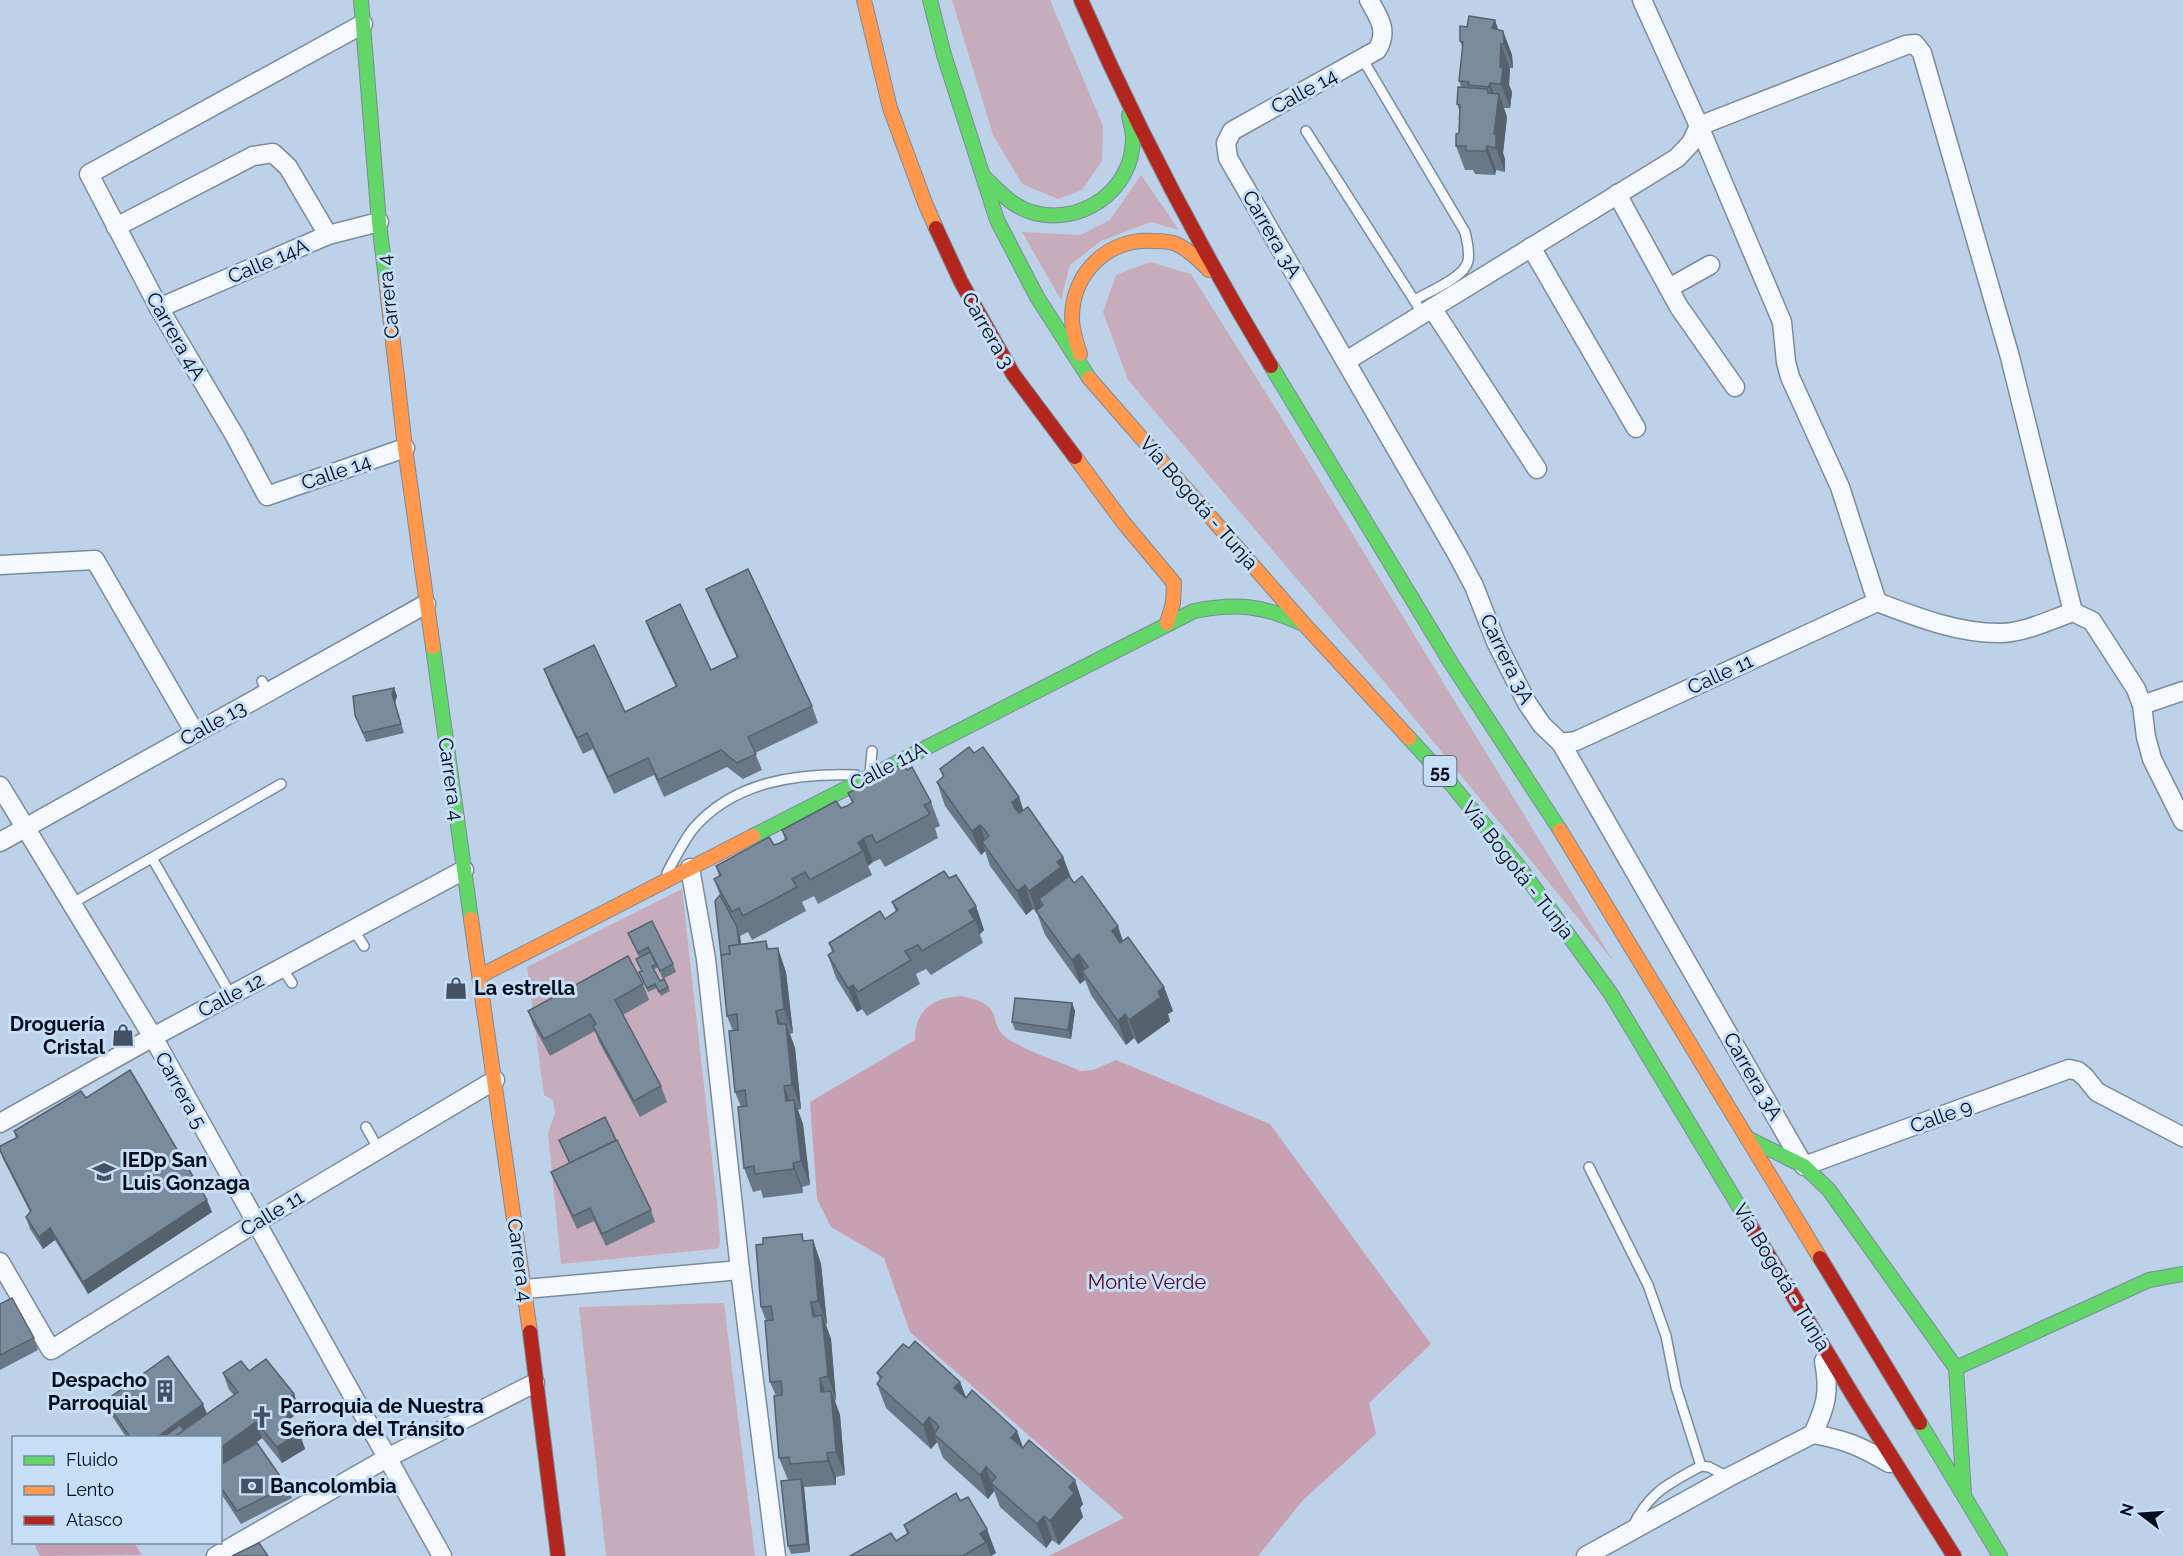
<svg xmlns="http://www.w3.org/2000/svg" width="2183" height="1556" viewBox="0 0 2183 1556" font-family="Raleway,sans-serif">
  <rect width="100%" height="100%" fill="#bdd2e8"/>
  <!-- green -->
  <g fill="#c7adbc">
    <polygon points="952,0 1050,0 1103,126 1102,161 1082,190 1058,199 1022,184 993,135"/>
    <polygon points="1141,175 1179,230 1151,222 1101,241 1070,265 1061,300 1022,232 1080,235 1110,220"/>
    <polygon points="1150,262 1191,274 1278,412 1614,962 1386,684 1128,380 1103,312 1116,275"/>
    <polygon points="682,889 717,1202 720,1240 719,1247 714,1249 561,1264 548,1133 555,1113 553,1100 544,1095 527,967"/>
    <polygon points="724,1303 755,1556 606,1556 579,1307"/>
  </g>
  <!-- forest -->
  <g fill="#c7a0b2">
    <path d="M961,996C1009,1005 985,1024 1008,1039C1028,1052 1058,1061 1081,1071L1093,1070L1116,1060L1270,1124L1431,1344L1369,1403L1376,1434L1303,1500L1258,1556H1049L1124,1518L910,1332L884,1258L831,1227L817,1199L810,1102L915,1040C915,1010 932,998 961,996Z"/>
    <polygon points="37,1542 134,1543 142,1555 40,1556 35,1546"/>
  </g>
  <g fill="none" stroke-linecap="round" stroke-linejoin="round">
    <!-- lane casing -->
    <g stroke="#7a8b9c" stroke-width="12">
      <g id="lane">
        <path d="M1362,58L1465,232C1467,241 1470,251 1468,261C1465,277 1429,292 1414,300"/>
        <polyline points="1306,131 1423,314"/>
        <polyline points="262,681 267,692"/>
        <polyline points="870,773 872,751"/>
        <polyline points="152,858 231,995"/>
        <path d="M667,873C675,858 683,842 693,829C734,781 797,773 856,775"/>
        <polyline points="71,904 281,784"/>
        <polyline points="353,929 364,946"/>
        <polyline points="282,968 292,983"/>
        <polyline points="366,1127 379,1150"/>
        <polyline points="1589,1167 1648,1285 1666,1336 1676,1387 1701,1466"/>
        <path d="M1632,1528C1649,1492 1668,1484 1701,1466L1709,1467L1728,1477"/>
      </g>
    </g>
    <!-- street casing -->
    <g stroke="#7a8b9c" stroke-width="21">
      <g id="street">
        <path d="M1369,0C1379,18 1389,31 1377,50L1232,131L1226,143L1228,158L1457,554L1474,586L1496,642L1527,703L1542,725L1561,743L1804,1166L2069,1069L2078,1071L2085,1077L2097,1092L2183,1137"/>
        <polyline points="1642,0 1699,126 1782,322 1786,362 1790,377 1840,487 1877,602"/>
        <polyline points="363,24 89,174 159,308 235,436 267,496 405,448"/>
        <polyline points="1617,194 1679,307 1735,387"/>
        <polyline points="116,227 253,156 273,153 288,167 328,235"/>
        <polyline points="1531,247 1636,428"/>
        <polyline points="1669,288 1710,265"/>
        <polyline points="159,308 328,235 379,222"/>
        <polyline points="1432,308 1537,469"/>
        <polyline points="1346,361 1677,158 1691,143 1699,126 1906,45 1915,44 1922,53 2010,357 2073,612"/>
        <polyline points="0,565 95,560 195,733"/>
        <path d="M1877,602C1916,617 1960,634 2002,633C2026,632 2050,620 2073,612L2092,621L2136,689L2142,705L2146,737L2152,759L2183,821"/>
        <polyline points="2142,705 2183,691"/>
        <polyline points="1561,743 1576,741 1877,602"/>
        <polyline points="0,786 153,1037 442,1556"/>
        <polyline points="0,842 426,604"/>
        <polyline points="690,868 706,959 740,1270 776,1556"/>
        <polyline points="0,1123 153,1037 464,870"/>
        <polyline points="0,1262 51,1350 255,1223 495,1080"/>
        <polyline points="525,1289 740,1270"/>
        <path d="M1813,1434C1826,1406 1830,1392 1824,1361"/>
        <path d="M1813,1434C1846,1440 1860,1446 1889,1463"/>
        <polyline points="216,1556 387,1458 535,1383"/>
        <polyline points="1586,1556 1729,1477 1813,1434"/>
      </g>
    </g>
    <!-- fast casing -->
    <g stroke="#7a8b9c" stroke-width="16">
      <g id="fast">
        <polyline points="361,0 379,222 386,280"/>
        <polyline points="930,0 944,55 997,220 1037,297 1089,378"/>
        <path d="M983,176C997,189 1011,206 1031,212C1080,227 1133,191 1133,138C1133,130 1130,122 1129,115"/>
        <polyline points="1271,366 1451,663 1560,830"/>
        <polyline points="433,647 471,919"/>
        <polyline points="1409,738 1451,784 1520,868 1611,994 1746,1218"/>
        <path d="M753,836L1194,611C1236,603 1262,605 1301,623"/>
        <polyline points="1747,1138 1804,1166 1829,1190 1956,1368 1964,1495"/>
        <polyline points="1956,1368 2149,1280 2183,1274"/>
        <polyline points="1920,1423 2000,1556"/>
      </g>
    </g>
    <!-- slow casing -->
    <g stroke="#7a8b9c" stroke-width="16">
      <g id="slow">
        <polyline points="864,0 890,108 925,203 936,228"/>
        <polyline points="386,280 405,448 433,647"/>
        <path d="M1080,354C1076,342 1072,330 1072,318C1072,273 1108,238 1153,241C1160,241 1169,241 1176,244C1189,250 1199,260 1209,270"/>
        <polyline points="1089,378 1304,624 1409,738"/>
        <polyline points="1075,457 1123,522 1174,583 1173,603 1167,623"/>
        <polyline points="1560,830 1820,1258"/>
        <polyline points="471,919 530,1332"/>
        <polyline points="480,976 753,836"/>
      </g>
    </g>
    <!-- jam casing -->
    <g stroke="#7a8b9c" stroke-width="16">
      <g id="jam">
        <path d="M1081,0C1136,126 1200,248 1271,366"/>
        <polyline points="936,228 961,282 1013,374 1075,457"/>
        <polyline points="1746,1218 1857,1402 1954,1556"/>
        <polyline points="1820,1258 1920,1423"/>
        <polyline points="530,1332 558,1556"/>
      </g>
    </g>
    <!-- lane -->
    <use href="#lane" stroke="#f5f8fc" stroke-width="9"/>
    <!-- street -->
    <use href="#street" stroke="#f5f8fc" stroke-width="18"/>
    <!-- fast -->
    <use href="#fast" stroke="#63d668" stroke-width="14"/>
    <!-- slow -->
    <use href="#slow" stroke="#ff974d" stroke-width="14"/>
    <!-- jam -->
    <use href="#jam" stroke="#b3261e" stroke-width="14"/>
  </g>
  <!-- wall -->
  <g fill="#697886">
    <polygon points="1495,20 1498,30 1503,31 1512,55 1513,68 1510,68 1509,85 1512,92 1510,108 1504,108 1507,117 1503,153 1505,159 1505,172 1496,170 1495,175 1475,174 1473,170 1465,170 1456,146 1459,133 1460,112 1457,104 1461,87 1459,81 1463,49 1460,41"/>
    <polygon points="706,589 812,706 818,723 755,753 762,770 743,779 727,767 664,797 654,775 614,794 593,749 583,754 550,685 544,669 625,712 676,687 652,637 646,621 711,670 737,658 712,605"/>
    <polygon points="394,688 397,696 395,703 404,733 366,742 355,715"/>
    <polygon points="974,753 1019,797 1023,810 1063,857 1072,880 1123,941 1164,987 1173,1011 1168,1014 1170,1021 1138,1044 1134,1038 1126,1045 1091,995 1085,980 1080,984 1045,935 1037,913 1033,909 1026,915 990,866 985,851 981,855 945,806 937,782 943,777 940,769"/>
    <polygon points="907,770 931,802 940,826 935,828 938,838 885,867 880,859 873,862 868,866 872,875 818,904 814,896 802,902 806,911 752,940 748,932 740,936 741,944 766,941 769,949 786,972 793,1033 790,1034 795,1048 801,1109 798,1110 803,1124 810,1185 802,1187 803,1193 763,1198 761,1190 753,1192 744,1168 741,1107 735,1092 733,1031 727,1016 721,955 720,895 714,879 719,876 716,866 780,843 785,840 782,830 847,806 852,803 848,793"/>
    <polygon points="949,878 976,906 984,930 980,934 983,943 931,975 926,969 916,974 920,984 867,1016 862,1009 857,1012 836,978 828,955 832,952 829,943 885,919 896,912 892,902"/>
    <polygon points="628,933 673,964 676,972 663,979 657,966 657,968 654,969 660,981 668,987 670,991 661,996 657,988 648,992 639,972 642,971 636,959 639,957"/>
    <polygon points="643,984 649,1000 623,1015 661,1086 667,1102 640,1117 599,1042 595,1031 550,1056 534,1027 528,1011"/>
    <polygon points="1072,1003 1075,1011 1071,1039 1015,1030 1012,1022"/>
    <polygon points="86,1098 212,1212 88,1294 55,1240 43,1249 30,1229 26,1217 30,1212 3,1159 0,1151 0,1146 16,1138 14,1131"/>
    <polygon points="559,1140 651,1210 655,1222 606,1246 594,1221 577,1229 556,1184 551,1172 569,1163"/>
    <polygon points="813,1240 821,1264 827,1324 826,1325 831,1339 836,1400 835,1401 840,1415 845,1475 836,1477 836,1485 804,1487 810,1552 791,1554 788,1546 788,1480 779,1458 776,1396 770,1382 766,1321 761,1307 805,1241"/>
    <polygon points="0,1304 34,1338 38,1350 0,1370"/>
    <polygon points="909,1348 960,1382 966,1398 1023,1448 1083,1504 1080,1508 1083,1517 1059,1545 1052,1540 1046,1548 1000,1507 994,1491 988,1499 943,1458 937,1442 931,1449 886,1408 877,1384 880,1380 877,1373"/>
    <polygon points="249,1371 294,1394 300,1411 289,1420 299,1432 305,1449 282,1463 262,1438 248,1449 287,1486 292,1498 241,1524 220,1492 220,1437 126,1437 110,1413 105,1401 207,1414 234,1395 229,1390 223,1373"/>
    <polygon points="956,1493 996,1553 991,1556 850,1556 896,1541 907,1534 904,1525"/>
  </g>
  <!-- shaded-wall -->
  <g fill="#55616d">
    <polygon points="1495,20 1503,44 1501,44 1510,68 1509,85 1512,92 1510,108 1501,84 1500,67 1492,28"/>
    <polygon points="1503,31 1512,55 1513,68 1504,44"/>
    <polygon points="1490,83 1497,104 1499,94 1507,117 1503,153 1505,159 1505,172 1496,148 1494,134 1487,89 1496,113 1497,109 1489,87"/>
    <polygon points="1487,146 1496,170 1495,175 1486,151"/>
    <polygon points="394,688 397,696 395,703 404,733 392,694"/>
    <polygon points="1019,797 1027,821 1021,826 1012,802"/>
    <polygon points="980,825 988,849 982,842 985,851 981,855 972,831"/>
    <polygon points="864,838 873,862 868,866 863,851 858,843"/>
    <polygon points="1063,857 1072,881 1043,905 1039,899 1043,911 1037,913 1029,891 1057,862"/>
    <polygon points="1025,885 1033,909 1026,915 1017,891"/>
    <polygon points="976,906 984,930 980,934 975,920 969,911"/>
    <polygon points="1118,926 1126,950 1120,955 1112,931"/>
    <polygon points="737,927 740,936 744,969 741,961"/>
    <polygon points="778,948 786,972 793,1033 784,1009"/>
    <polygon points="1079,954 1088,978 1082,971 1085,980 1080,984 1072,960"/>
    <polygon points="853,985 862,1009 857,1012 848,988"/>
    <polygon points="1164,987 1173,1011 1168,1014 1170,1021 1138,1044 1129,1020 1158,992"/>
    <polygon points="1072,1003 1075,1011 1071,1039 1068,1030"/>
    <polygon points="776,1011 785,1035 778,1024"/>
    <polygon points="1125,1014 1134,1038 1126,1045 1118,1021"/>
    <polygon points="786,1024 795,1048 801,1109 792,1085"/>
    <polygon points="784,1086 793,1110 786,1101"/>
    <polygon points="794,1100 803,1124 810,1185 801,1161"/>
    <polygon points="793,1163 802,1187 803,1193 794,1169"/>
    <polygon points="207,1200 212,1212 88,1294 83,1282"/>
    <polygon points="50,1228 55,1240 43,1249 39,1237"/>
    <polygon points="813,1240 821,1264 827,1324 818,1301"/>
    <polygon points="811,1302 820,1326 813,1317"/>
    <polygon points="822,1315 831,1339 836,1400 828,1376"/>
    <polygon points="820,1378 829,1402 821,1392"/>
    <polygon points="960,1382 969,1405 954,1388"/>
    <polygon points="831,1391 840,1415 845,1475 836,1452"/>
    <polygon points="294,1394 300,1411 285,1423 279,1407"/>
    <polygon points="203,1404 208,1416 178,1437 157,1437"/>
    <polygon points="929,1417 936,1435 934,1434 937,1442 931,1449 923,1425"/>
    <polygon points="256,1422 262,1438 220,1469 220,1448"/>
    <polygon points="1017,1431 1026,1455 1011,1438"/>
    <polygon points="299,1432 305,1449 282,1463 277,1447"/>
    <polygon points="827,1453 836,1477 836,1485 828,1461"/>
    <polygon points="986,1467 994,1491 988,1499 980,1475"/>
    <polygon points="801,1479 804,1487 810,1552 807,1544"/>
    <polygon points="1075,1480 1083,1504 1080,1508 1083,1517 1059,1545 1050,1521 1069,1487"/>
    <polygon points="1044,1516 1052,1540 1046,1548 1037,1524"/>
    <polygon points="987,1529 996,1553 991,1556 986,1542 980,1534"/>
  </g>
  <!-- building -->
  <g fill="#7a8b9c" stroke="#55616d" stroke-width="1.5">
    <polygon points="1469,16 1495,20 1492,28 1503,31 1504,44 1501,44 1500,67 1503,68 1501,84 1490,83 1489,87 1468,85 1469,82 1459,81 1463,42 1460,41 1460,26 1467,27"/>
    <polygon points="1458,87 1487,89 1488,93 1499,94 1494,134 1496,135 1496,148 1487,146 1486,151 1466,151 1466,146 1456,146 1456,134 1459,133 1460,105 1457,104"/>
    <polygon points="748,569 812,706 748,737 756,754 737,763 721,750 658,780 648,758 608,777 587,733 577,738 544,669 594,645 625,712 677,686 646,621 680,604 711,670 738,657 706,589"/>
    <polygon points="394,688 392,694 401,724 363,733 355,715 353,696"/>
    <polygon points="969,747 974,753 983,747 1019,797 1012,802 1014,807 1019,813 1028,807 1063,857 1057,862 1061,867 1029,891 1025,885 1017,891 982,842 989,836 984,829 980,825 972,831 937,782 944,776 940,769"/>
    <polygon points="902,764 907,770 912,767 931,802 924,805 930,814 876,843 872,835 864,838 858,843 863,851 810,880 805,872 792,879 797,887 743,916 739,908 732,912 714,879 721,875 716,866 769,837 774,845 780,843 787,839 782,830 836,801 841,808 847,806 853,802 848,793"/>
    <polygon points="944,871 949,878 956,875 976,906 969,911 975,920 922,951 918,945 905,951 911,960 858,992 853,985 848,988 828,955 834,951 829,943 880,911 885,919 898,910 892,902"/>
    <polygon points="1069,876 1074,883 1082,876 1118,926 1112,931 1120,943 1128,937 1164,987 1158,992 1161,997 1129,1020 1125,1014 1118,1021 1082,971 1088,967 1079,954 1072,960 1036,911 1043,905 1039,899"/>
    <polygon points="720,895 737,927 739,945 729,946 730,954 721,955 715,901"/>
    <polygon points="652,921 673,964 660,971 648,947 638,953 628,933"/>
    <polygon points="766,941 767,949 778,948 784,1009 776,1011 777,1017 778,1024 786,1024 792,1085 784,1086 785,1093 786,1101 794,1100 801,1161 793,1163 794,1169 755,1174 754,1166 744,1168 738,1107 747,1106 745,1090 735,1092 729,1031 738,1030 737,1014 727,1016 721,955 730,954 729,946"/>
    <polygon points="650,952 656,964 652,966 660,981 664,979 668,987 659,992 655,984 647,988 639,972 642,971 636,959"/>
    <polygon points="628,956 643,984 615,1000 661,1086 634,1101 593,1026 596,1024 590,1014 544,1039 528,1011"/>
    <polygon points="1015,998 1072,1003 1068,1030 1012,1022"/>
    <polygon points="130,1070 207,1200 83,1282 50,1228 39,1237 26,1217 31,1211 0,1150 0,1146 18,1137 14,1131 81,1091 86,1098"/>
    <polygon points="605,1117 616,1140 570,1163 559,1140"/>
    <polygon points="617,1140 651,1210 602,1234 590,1208 573,1216 551,1172"/>
    <polygon points="802,1234 803,1241 813,1240 818,1301 811,1302 813,1317 822,1315 828,1376 820,1378 821,1392 831,1391 836,1452 827,1453 828,1461 790,1464 789,1457 779,1458 774,1396 782,1395 782,1389 781,1381 770,1382 765,1321 773,1320 771,1306 761,1307 756,1245 763,1244 763,1238"/>
    <polygon points="12,1298 34,1338 0,1355 0,1304"/>
    <polygon points="915,1341 960,1382 954,1388 966,1398 972,1390 1017,1431 1011,1438 1023,1448 1029,1440 1075,1480 1069,1487 1074,1493 1050,1521 1044,1516 1037,1524 991,1483 996,1477 986,1467 980,1475 934,1434 939,1427 935,1422 929,1417 923,1425 877,1384 882,1377 877,1373 903,1344 909,1348"/>
    <polygon points="168,1356 203,1404 157,1437 130,1437 105,1401"/>
    <polygon points="266,1359 294,1394 279,1407 299,1432 277,1447 256,1422 220,1448 220,1437 174,1437 238,1392 223,1373 241,1361 249,1371"/>
    <polygon points="180,1425 184,1430 174,1437 164,1437"/>
    <polygon points="257,1443 287,1486 237,1511 220,1486 220,1465"/>
    <polygon points="801,1479 807,1544 788,1546 781,1481"/>
    <polygon points="956,1493 960,1501 968,1497 987,1529 980,1534 986,1542 963,1556 850,1556 891,1533 896,1541 909,1533 904,1525"/>
    <polygon points="259,1543 268,1556 232,1556"/>
  </g>
  <!-- icons -->
  <defs>
    <g id="shop-bare" transform="scale(1.8)"><path d="M-5-2.5h2.3a2.7 3.5 0 0 1 5.4 0H5L5.5 6h-11ZM-1.5-2.5h3a1.5 2.3 0 0 0-3 0Z" fill="#435162" stroke="#c6def6" stroke-width="2.5" paint-order="stroke"/></g>
    <g id="school-bare" transform="scale(1.8)"><path d="M0-5L7-2L0 1L-7-2ZM-4 1L0 2.5L4 1V4Q0 6-4 4Z" fill="#435162" stroke="#c6def6" stroke-width="2.5" paint-order="stroke"/></g>
    <g id="building-bare" transform="scale(1.8)"><path d="M-4-6H4V6H1V3H-1V6H-4ZM-2.5-4.3h1.7v1.8h-1.7ZM.8-4.3h1.7v1.8H.8ZM-2.5-1h1.7V.8h-1.7ZM.8-1h1.7V.8H.8Z" fill="#435162" stroke="#c6def6" stroke-width="2.5" paint-order="stroke"/></g>
    <g id="church-bare" transform="scale(1.8)"><path d="M-1.2-6h2.4v3.5h3.3v2.4h-3.3V6h-2.4V-.1h-3.3v-2.4h3.3Z" fill="#435162" stroke="#c6def6" stroke-width="2.5" paint-order="stroke"/></g>
    <g id="bank-bare" transform="scale(1.8)"><path d="M-6-4H6V4H-6ZM0-2.3a2.3 2.3 0 1 0 0 4.6a2.3 2.3 0 1 0 0-4.6Z" fill="#435162" stroke="#c6def6" stroke-width="2.5" paint-order="stroke"/></g>
  </defs>
  <g fill-rule="evenodd">
    <use href="#shop-bare" x="456" y="988"/>
    <use href="#shop-bare" x="123" y="1035"/>
    <use href="#school-bare" x="104" y="1172"/>
    <use href="#building-bare" x="165" y="1391"/>
    <use href="#church-bare" x="262" y="1417"/>
    <use href="#bank-bare" x="252" y="1486"/>
  </g>
  <g text-anchor="middle" dominant-baseline="central" stroke-width="6" stroke-linejoin="round" paint-order="stroke">
    <!-- shield labels -->
    <rect fill="#c6def6" stroke="#3d4b5c" stroke-width="1.5" x="1423.5" y="756" width="33" height="30" rx="4.5"/>
    <g font-size="18" font-weight="bold" fill="#020c1a">
      <text x="1440" y="771">55</text>
    </g>
    <!-- street labels -->
    <g font-size="20" fill="#020c1a" stroke="#c6def6">
      <text transform="translate(1304 91) rotate(-29)">Calle 14</text>
      <text transform="translate(1272 234) rotate(60)">Carrera 3A</text>
      <text transform="translate(268 261) rotate(-23)">Calle 14A</text>
      <text transform="translate(388 297) rotate(-96)">Carrera 4</text>
      <text transform="translate(988 330) rotate(60)">Carrera 3</text>
      <text transform="translate(176 336) rotate(60)">Carrera 4A</text>
      <text transform="translate(336 472) rotate(-19)">Calle 14</text>
      <text transform="translate(1199 503) rotate(49)">Vía Bogotá - Tunja</text>
      <text transform="translate(1507 659) rotate(64)">Carrera 3A</text>
      <text transform="translate(1720 674) rotate(-25)">Calle 11</text>
      <text transform="translate(213 723) rotate(-29)">Calle 13</text>
      <text transform="translate(888 766) rotate(-27)">Calle 11A</text>
      <text transform="translate(451 779) rotate(82)">Carrera 4</text>
      <text transform="translate(1518 870) rotate(52)">Vía Bogotá - Tunja</text>
      <text transform="translate(231 995) rotate(-28)">Calle 12</text>
      <text transform="translate(1753 1076) rotate(60)">Carrera 3A</text>
      <text transform="translate(181 1090) rotate(61)">Carrera 5</text>
      <text transform="translate(1941 1116) rotate(-20)">Calle 9</text>
      <text transform="translate(272 1213) rotate(-31)">Calle 11</text>
      <text transform="translate(520 1260) rotate(82)">Carrera 4</text>
      <text transform="translate(1782 1277) rotate(59)">Vía Bogotá - Tunja</text>
    </g>
    <!-- poi labels -->
    <g font-size="20" font-weight="bold" fill="#020c1a" stroke="#c6def6" text-anchor="start">
      <text x="474" y="988">La estrella</text>
      <text x="105" y="1024" text-anchor="end">Droguería<tspan x="105" dy="23">Cristal</tspan></text>
      <text x="122" y="1160">IEDp San<tspan x="122" dy="23">Luis Gonzaga</tspan></text>
      <text x="147" y="1380" text-anchor="end">Despacho<tspan x="147" dy="23">Parroquial</tspan></text>
      <text x="280" y="1406">Parroquia de Nuestra<tspan x="280" dy="23">Señora del Tránsito</tspan></text>
      <text x="270" y="1486">Bancolombia</text>
    </g>
    <!-- park labels -->
    <g font-size="20" fill="#570520" stroke="#c6def6">
      <text x="1147" y="1282">Monte Verde</text>
    </g>
  </g>
  <!-- legend -->
  <rect x="12" y="1436" width="210" height="108" fill="#c6def6" stroke="#788a9e" stroke-width="1.5"/>
  <rect x="24" y="1456" width="30" height="9" fill="#63d668" stroke="#788a9e" stroke-width="1.5"/>
  <text x="66" y="1466" font-size="18" fill="#020c1a">Fluido</text>
  <rect x="24" y="1486" width="30" height="9" fill="#ff974d" stroke="#788a9e" stroke-width="1.5"/>
  <text x="66" y="1496" font-size="18" fill="#020c1a">Lento</text>
  <rect x="24" y="1516" width="30" height="9" fill="#b3261e" stroke="#788a9e" stroke-width="1.5"/>
  <text x="66" y="1526" font-size="18" fill="#020c1a">Atasco</text>
  <!-- north arrow -->
  <g transform="translate(2141 1514) rotate(287)" stroke="#c6def6" stroke-width="4.5" paint-order="stroke">
  <path d="M0-4.5L10 22L0 15L-10 22Z" fill="#020c1a"/>
  <text y="-9" font-size="16" font-weight="bold" text-anchor="middle" fill="#020c1a">N</text>
  </g>
</svg>
